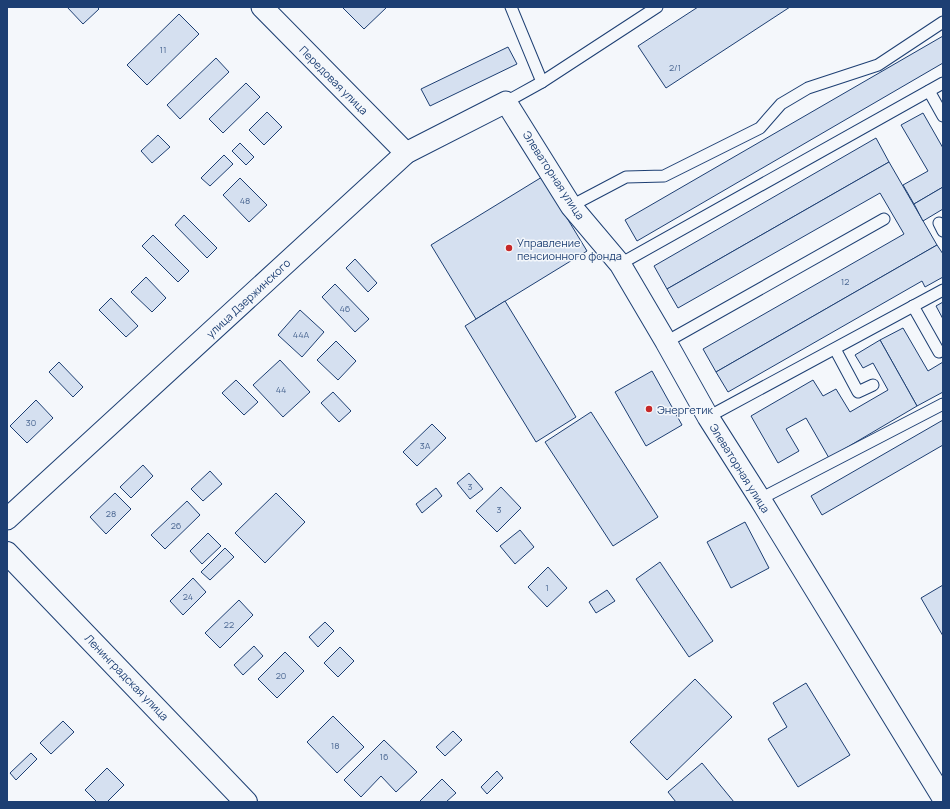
<svg xmlns="http://www.w3.org/2000/svg" width="950" height="809" viewBox="0 0 950 809" font-family="Manrope,sans-serif">
  <rect width="100%" height="100%" fill="#f4f7fb"/>
  <!-- building -->
  <g fill="#d5e0f0" stroke="#1d3f73">
    <polygon points="67,7 97,7 99,9 83,24"/>
    <polygon points="342,7 387,7 364,29"/>
    <polygon points="698,7 790,7 666,88 638,46"/>
    <polygon points="179,14 199,34 147,85 127,65"/>
    <polygon points="943,36 943,63 637,241 625,220"/>
    <polygon points="508,47 517,64 430,106 421,89"/>
    <polygon points="216,58 229,72 180,119 167,105"/>
    <polygon points="246,83 260,97 223,133 209,119"/>
    <polygon points="267,112 282,127 264,145 249,130"/>
    <polygon points="923,113 943,148 943,187 914,204 903,185 928,171 901,125"/>
    <polygon points="158,135 170,147 152,163 141,151"/>
    <polygon points="876,138 889,162 667,289 654,266"/>
    <polygon points="240,143 254,157 246,165 232,151"/>
    <polygon points="224,155 233,164 210,186 201,178"/>
    <polygon points="889,162 937,245 716,372 703,349 904,234 880,193 678,308 667,289"/>
    <polygon points="542,177 587,251 476,319 431,245"/>
    <polygon points="240,178 267,205 249,222 223,195"/>
    <polygon points="943,187 943,209 923,221 914,204"/>
    <polygon points="184,215 217,248 207,258 175,225"/>
    <polygon points="153,235 189,271 178,282 142,246"/>
    <polygon points="937,245 943,254 943,277 925,287 922,281 728,392 716,372"/>
    <polygon points="355,259 377,283 368,292 346,268"/>
    <polygon points="146,277 166,298 152,312 131,292"/>
    <polygon points="335,284 369,319 355,332 322,297"/>
    <polygon points="111,298 138,326 126,337 99,310"/>
    <polygon points="505,301 576,417 536,442 465,326"/>
    <polygon points="943,302 943,319 936,306"/>
    <polygon points="300,310 324,332 302,357 278,335"/>
    <polygon points="903,328 928,371 943,362 943,392 917,406 880,340"/>
    <polygon points="880,340 917,406 829,458 806,418 786,429 799,451 778,463 751,416 813,380 823,396 836,389 850,412 888,390 873,363 863,368 855,355"/>
    <polygon points="336,341 356,361 338,380 317,360"/>
    <polygon points="280,360 310,392 283,417 253,385"/>
    <polygon points="59,362 83,387 73,397 49,372"/>
    <polygon points="652,371 682,425 646,446 615,392"/>
    <polygon points="236,380 258,402 244,415 222,393"/>
    <polygon points="333,392 351,411 339,422 321,403"/>
    <polygon points="36,400 53,418 27,443 10,426"/>
    <polygon points="591,412 658,517 613,546 545,442"/>
    <polygon points="943,420 943,445 822,515 811,496"/>
    <polygon points="432,424 446,438 417,466 403,452"/>
    <polygon points="143,465 153,476 131,498 120,487"/>
    <polygon points="210,471 222,484 203,501 191,489"/>
    <polygon points="469,473 483,489 470,499 457,483"/>
    <polygon points="501,487 521,508 497,532 476,511"/>
    <polygon points="436,488 442,496 422,513 416,504"/>
    <polygon points="115,493 131,509 106,534 90,517"/>
    <polygon points="276,493 305,522 265,563 235,533"/>
    <polygon points="187,501 200,515 165,549 151,535"/>
    <polygon points="745,522 769,568 731,588 707,542"/>
    <polygon points="520,530 534,547 515,564 500,546"/>
    <polygon points="208,533 221,546 202,564 190,551"/>
    <polygon points="225,548 234,557 210,580 201,572"/>
    <polygon points="660,562 713,641 689,657 636,579"/>
    <polygon points="548,567 567,588 547,607 528,587"/>
    <polygon points="193,578 206,592 183,615 170,601"/>
    <polygon points="943,585 943,636 921,598"/>
    <polygon points="607,590 615,601 596,613 589,602"/>
    <polygon points="239,600 253,615 220,648 205,633"/>
    <polygon points="325,622 334,631 318,647 309,637"/>
    <polygon points="254,646 263,656 243,675 234,665"/>
    <polygon points="340,647 354,661 338,677 324,663"/>
    <polygon points="285,652 304,671 277,698 258,679"/>
    <polygon points="695,679 732,717 667,780 630,742"/>
    <polygon points="806,683 850,755 798,787 768,739 787,727 773,703"/>
    <polygon points="333,716 364,747 337,773 307,742"/>
    <polygon points="63,721 74,732 51,754 40,743"/>
    <polygon points="453,731 462,740 445,756 436,747"/>
    <polygon points="384,740 417,772 396,792 381,776 361,797 344,780"/>
    <polygon points="31,753 37,759 16,780 10,773"/>
    <polygon points="702,763 734,802 676,802 668,792"/>
    <polygon points="107,768 124,785 107,802 97,802 85,790"/>
    <polygon points="497,771 503,778 487,794 481,787"/>
    <polygon points="442,779 456,793 446,802 419,802"/>
  </g>
  <g fill="none" stroke-linecap="round" stroke-linejoin="round">
    <!-- lane casing -->
    <g stroke="#1d3f73" stroke-width="13">
      <g id="lane">
        <polyline points="511,7 542,82"/>
        <polyline points="929,91 943,116"/>
        <polyline points="506,102 542,82 657,7"/>
        <polyline points="571,206 626,177 664,176 760,128 781,104 808,88 878,65 943,22"/>
        <polyline points="939,223 943,231"/>
        <polyline points="620,264 943,83"/>
        <polyline points="913,306 939,352"/>
        <polyline points="666,342 884,219"/>
        <polyline points="835,349 858,392 873,385"/>
        <polyline points="708,417 943,290"/>
        <polyline points="760,499 943,404"/>
      </g>
    </g>
    <!-- street casing -->
    <g stroke="#1d3f73" stroke-width="23">
      <g id="street">
        <polyline points="262,7 406,153"/>
        <polyline points="7,519 406,153 506,102 571,206 620,264 666,342 708,417 760,499 943,798"/>
      </g>
    </g>
    <!-- secondary casing -->
    <g stroke="#1d3f73" stroke-width="24">
      <polyline id="secondary" points="7,553 246,802"/>
    </g>
    <!-- lane -->
    <use href="#lane" stroke="#f4f7fb" stroke-width="11"/>
    <!-- street -->
    <use href="#street" stroke="#f4f7fb" stroke-width="21"/>
    <!-- secondary -->
    <use href="#secondary" stroke="#f4f7fb" stroke-width="22"/>
  </g>
  <!-- markers -->
  <g fill="#c62828" stroke="#f4f7fb" stroke-width="1.5">
    <circle cx="509" cy="248" r="4"/>
    <circle cx="649" cy="409" r="4"/>
  </g>
  <g text-anchor="middle" dominant-baseline="central" stroke-width="3" stroke-linejoin="round" paint-order="stroke">
    <!-- number labels -->
    <g font-size="9" fill="#4b6792">
      <text x="163" y="49">11</text>
      <text x="675" y="67">2/1</text>
      <text x="245" y="200">48</text>
      <text x="845" y="281">12</text>
      <text x="345" y="308">46</text>
      <text x="301" y="334">44А</text>
      <text x="281" y="389">44</text>
      <text x="31" y="422">30</text>
      <text x="425" y="445">3А</text>
      <text x="470" y="486">3</text>
      <text x="499" y="509">3</text>
      <text x="111" y="513">28</text>
      <text x="176" y="525">26</text>
      <text x="547" y="587">1</text>
      <text x="188" y="596">24</text>
      <text x="229" y="624">22</text>
      <text x="281" y="675">20</text>
      <text x="335" y="745">18</text>
      <text x="384" y="756">16</text>
    </g>
    <!-- street labels -->
    <g font-size="11" fill="#1d3f73" stroke="#f4f7fb">
      <text transform="translate(334 80) rotate(45)">Передовая улица</text>
      <text transform="translate(554 175) rotate(57)">Элеваторная улица</text>
      <text transform="translate(248 298) rotate(-43)">улица Дзержинского</text>
      <text transform="translate(740 468) rotate(58)">Элеваторная улица</text>
      <text transform="translate(127 677) rotate(46)">Ленинградская улица</text>
    </g>
    <!-- poi labels -->
    <g font-size="11" fill="#1d3f73" stroke="#f4f7fb" text-anchor="start">
      <text x="517" y="242">Управление<tspan x="517" dy="13">пенсионного фонда</tspan></text>
      <text x="657" y="409">Энергетик</text>
    </g>
  </g>
  <!-- border -->
  <rect width="950" height="809" fill="none" stroke="#1d3f73" stroke-width="16"/>
</svg>
